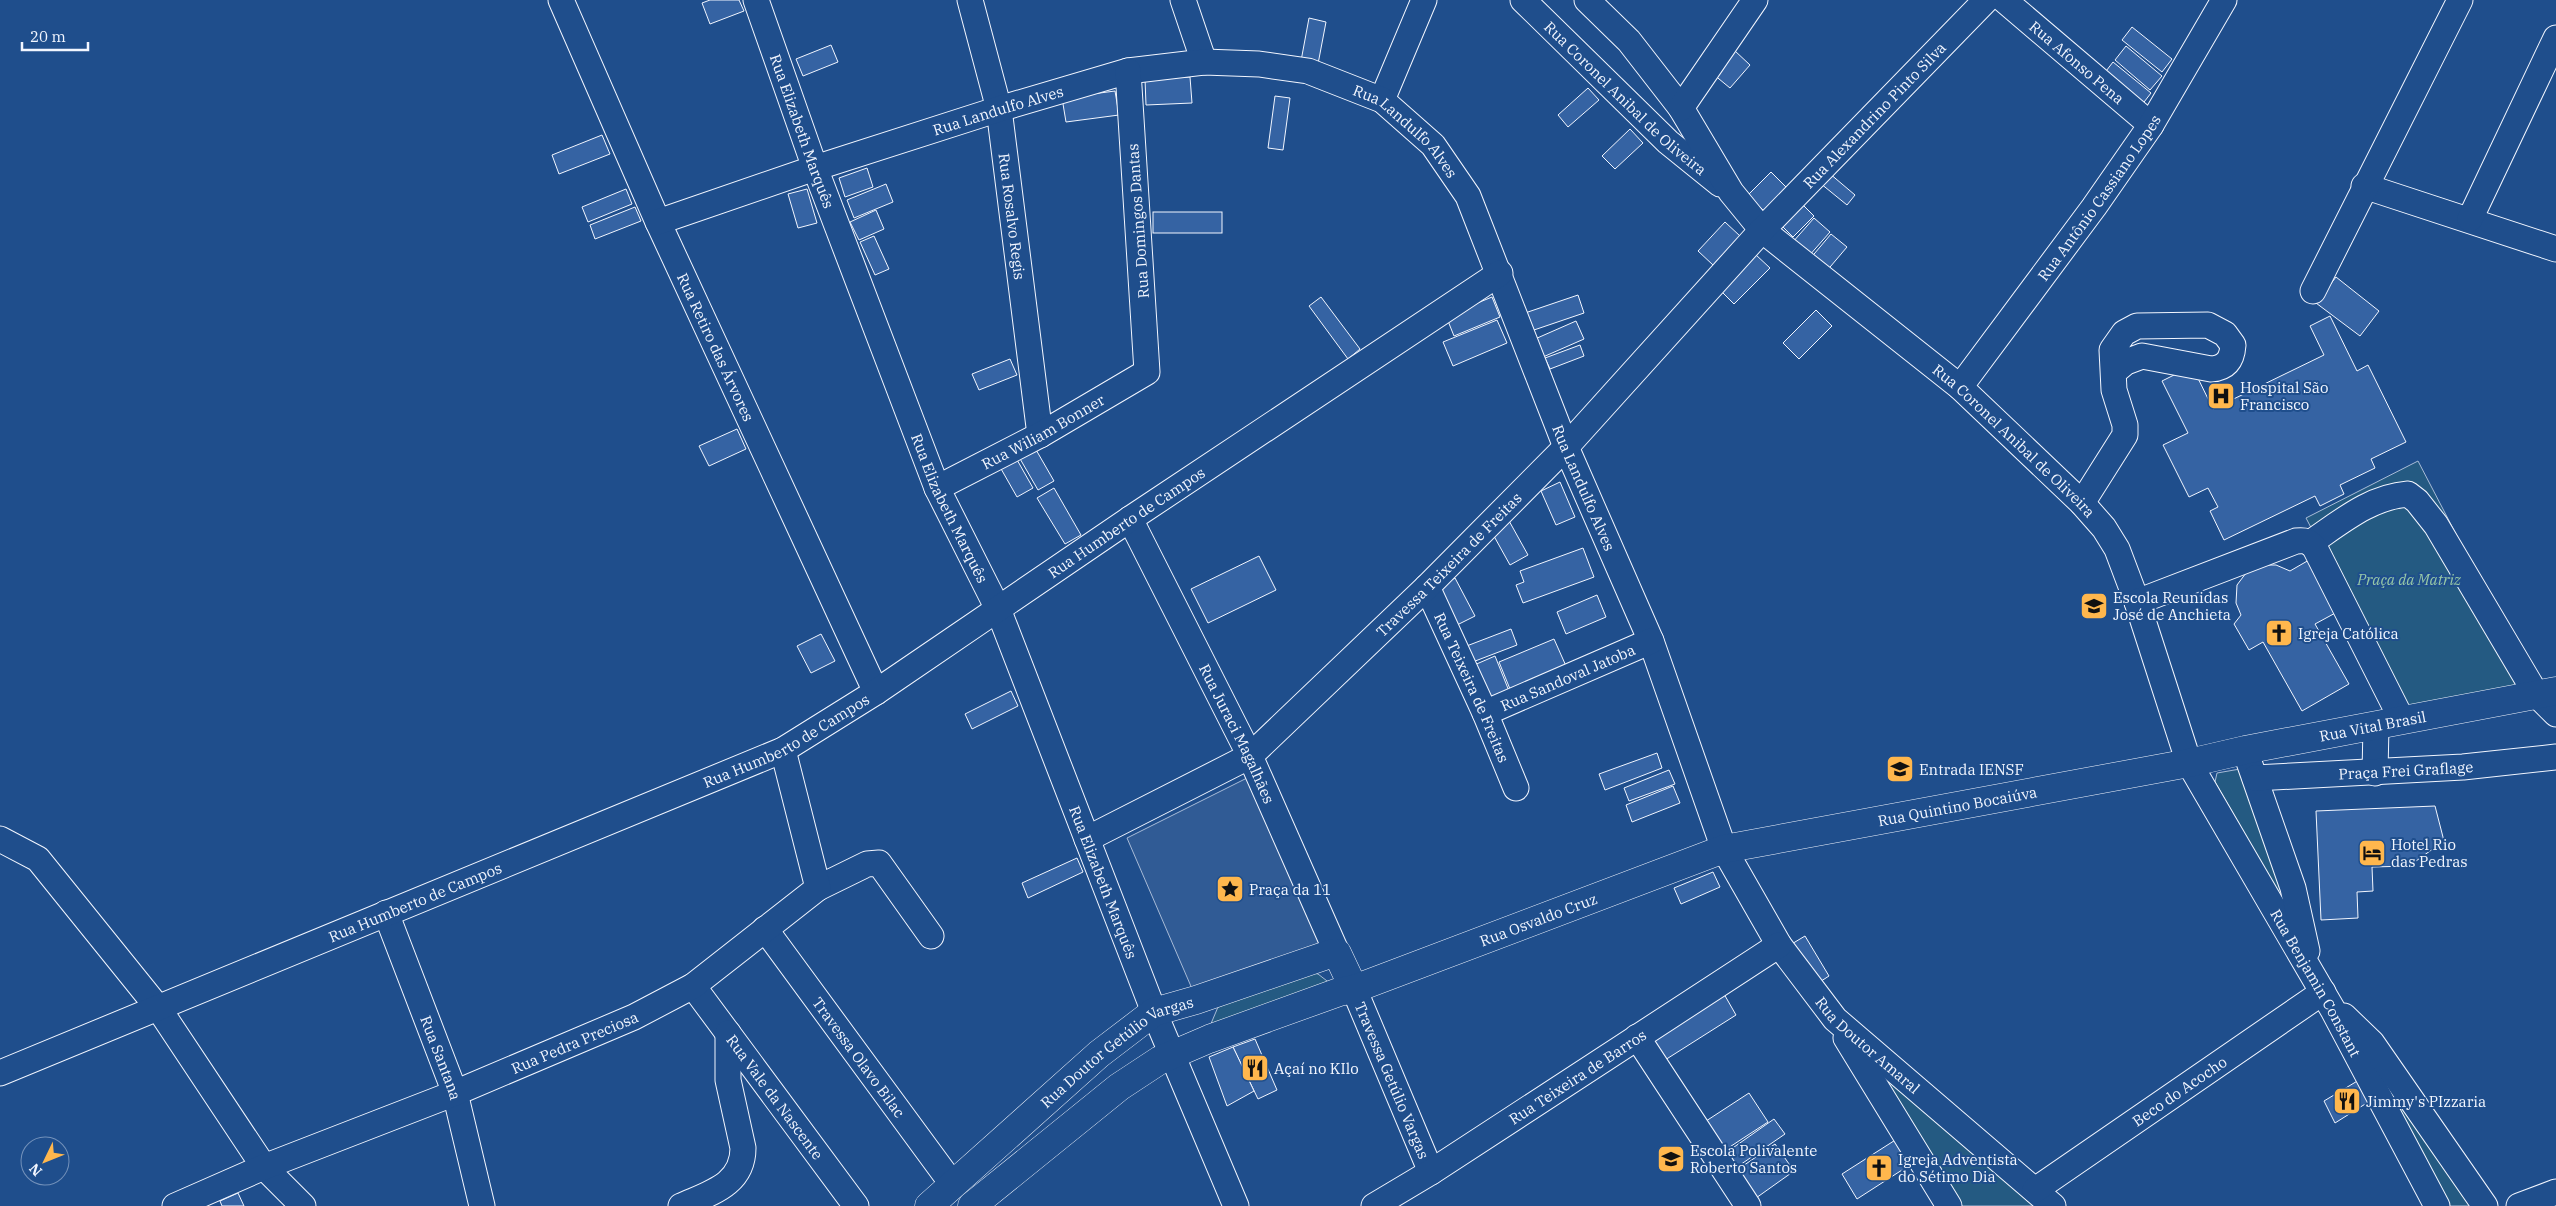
<svg xmlns="http://www.w3.org/2000/svg" width="2556" height="1206" viewBox="0 0 2556 1206" font-family="'IBM Plex Serif',serif">
  <rect width="100%" height="100%" fill="#1f4e8c"/>
  <!-- green -->
  <g fill="#245a82" stroke="#a8bbd7">
    <polygon points="2418,461 2533,682 2405,708 2306,518"/>
    <polygon points="2240,769 2298,927 2215,782 2217,773"/>
    <polygon points="1308,972 1318,974 1331,984 1210,1026 1218,1007"/>
    <polygon points="2364,1052 2474,1206 2446,1206"/>
    <polygon points="1870,1061 2043,1206 1960,1206"/>
  </g>
  <!-- parking -->
  <polygon fill="#305b95" stroke="#a8bbd7" points="1257,773 1335,939 1193,991 1127,838"/>
  <!-- building -->
  <g fill="#3563a3" stroke="#f2f6ff">
    <polygon points="710,0 739,0 744,11 710,24 702,3"/>
    <polygon points="1309,18 1326,22 1318,64 1301,61"/>
    <polygon points="2132,27 2172,59 2162,72 2122,40"/>
    <polygon points="831,45 838,62 803,76 796,59"/>
    <polygon points="2126,46 2162,76 2150,90 2115,60"/>
    <polygon points="1734,50 1750,65 1730,88 1713,74"/>
    <polygon points="2113,62 2151,93 2141,106 2103,75"/>
    <polygon points="1190,77 1192,103 1146,105 1145,79"/>
    <polygon points="1588,88 1599,100 1568,127 1558,115"/>
    <polygon points="1115,91 1119,115 1066,122 1062,98"/>
    <polygon points="1275,96 1290,98 1283,150 1268,148"/>
    <polygon points="1630,129 1643,143 1615,169 1602,156"/>
    <polygon points="602,135 610,154 559,174 552,155"/>
    <polygon points="867,168 873,187 845,197 839,178"/>
    <polygon points="1771,172 1787,188 1764,211 1748,195"/>
    <polygon points="1829,173 1855,195 1847,205 1820,183"/>
    <polygon points="886,184 893,202 854,218 847,200"/>
    <polygon points="626,189 632,204 588,222 582,207"/>
    <polygon points="807,189 817,223 798,228 788,194"/>
    <polygon points="1801,203 1814,216 1793,237 1780,224"/>
    <polygon points="635,207 641,221 595,239 590,225"/>
    <polygon points="876,210 884,229 859,240 850,222"/>
    <rect x="1153" y="212" width="69" height="21"/>
    <polygon points="1814,218 1830,232 1808,257 1792,243"/>
    <polygon points="1725,222 1740,236 1713,265 1698,251"/>
    <polygon points="1831,234 1847,247 1825,273 1809,260"/>
    <polygon points="874,236 889,269 875,275 860,242"/>
    <polygon points="1755,254 1770,268 1734,304 1719,289"/>
    <polygon points="2336,277 2379,311 2360,336 2316,303"/>
    <polygon points="1578,295 1584,313 1531,331 1525,313"/>
    <polygon points="1321,297 1360,349 1348,359 1309,306"/>
    <polygon points="1492,297 1500,317 1454,336 1446,316"/>
    <polygon points="1816,310 1832,326 1799,359 1783,343"/>
    <polygon points="2330,316 2357,371 2368,365 2406,442 2371,459 2375,468 2340,485 2344,494 2320,506 2315,496 2224,540 2210,511 2218,507 2208,488 2189,497 2163,445 2188,433 2162,381 2192,366 2213,409 2324,355 2310,326"/>
    <polygon points="1497,320 1507,343 1453,366 1443,342"/>
    <polygon points="1576,321 1584,339 1543,357 1535,339"/>
    <polygon points="1580,345 1584,356 1550,369 1545,358"/>
    <polygon points="1010,359 1017,375 979,390 972,374"/>
    <polygon points="737,429 746,449 709,466 699,446"/>
    <polygon points="1035,448 1054,481 1038,490 1019,457"/>
    <polygon points="1016,458 1033,488 1017,497 1000,467"/>
    <polygon points="1560,482 1575,517 1556,525 1541,491"/>
    <polygon points="1054,488 1081,535 1065,544 1037,498"/>
    <polygon points="1508,519 1528,555 1510,565 1490,529"/>
    <polygon points="1583,548 1594,577 1523,603 1516,585 1524,582 1520,571"/>
    <polygon points="1259,556 1276,590 1208,623 1191,589"/>
    <polygon points="2309,560 2339,611 2315,624 2349,684 2302,711 2263,642 2249,650 2234,624 2241,615 2236,603 2237,585 2246,573 2260,565 2276,565 2290,571"/>
    <polygon points="1455,578 1475,616 1453,627 1433,589"/>
    <polygon points="1597,595 1606,617 1566,634 1557,612"/>
    <polygon points="1511,629 1517,645 1470,663 1464,647"/>
    <polygon points="821,634 835,661 811,673 797,646"/>
    <polygon points="1554,639 1566,666 1510,689 1499,662"/>
    <polygon points="1495,656 1509,691 1486,700 1472,666"/>
    <polygon points="1011,691 1018,706 972,729 965,714"/>
    <polygon points="1657,753 1662,768 1605,790 1599,774"/>
    <polygon points="1669,770 1675,784 1629,801 1624,788"/>
    <polygon points="1673,786 1680,803 1632,822 1626,805"/>
    <polygon points="2435,806 2444,841 2409,866 2372,867 2373,891 2357,892 2358,918 2321,920 2316,811"/>
    <polygon points="1077,858 1083,872 1028,898 1022,883"/>
    <polygon points="1713,872 1720,887 1681,904 1674,888"/>
    <polygon points="1805,936 1829,976 1815,985 1790,945"/>
    <polygon points="1724,994 1736,1015 1665,1060 1652,1040"/>
    <polygon points="1255,1039 1277,1090 1258,1099 1233,1047"/>
    <polygon points="1233,1047 1254,1091 1227,1106 1209,1057"/>
    <polygon points="2359,1080 2370,1101 2335,1123 2324,1101"/>
    <polygon points="1749,1093 1768,1122 1722,1152 1703,1123"/>
    <polygon points="1774,1119 1785,1134 1737,1167 1727,1152"/>
    <polygon points="1900,1137 1916,1161 1857,1199 1842,1174"/>
    <polygon points="1775,1144 1794,1171 1756,1198 1737,1170"/>
    <polygon points="238,1193 244,1206 222,1206 220,1201"/>
  </g>
  <g fill="none" stroke-linecap="round" stroke-linejoin="round">
    <!-- minor casing -->
    <g stroke="#f2f6ff" stroke-width="27">
      <g id="minor">
        <path id="s1" d="M561,0L658,222L876,692"/>
        <path id="s2" d="M756,0L815,168L937,488L998,609L1154,1012L1236,1206"/>
        <path id="s3" d="M970,0L999,109L1040,435"/>
        <polyline points="1183,0 1204,62"/>
        <path id="s4" d="M1523,0L1668,142L1720,184"/>
        <path id="s5" d="M1587,0L1629,41L1681,108L1731,192L1762,230L1960,387L2082,503L2104,528L2117,549L2137,602L2189,763L2333,1010L2437,1206"/>
        <path id="s6" d="M2004,0L2151,125"/>
        <polyline points="1382,100 1424,0"/>
        <polyline points="1681,108 1755,0"/>
        <polyline points="2364,186 2556,249"/>
        <polyline points="2470,219 2556,38"/>
        <path id="s7" d="M658,222L815,168L999,109L1128,71L1204,62L1259,64L1308,71L1382,100L1433,145L1468,196L1566,447L1651,641L1724,849L1779,945L1835,1019L2053,1206"/>
        <polyline points="2313,291 2460,0"/>
        <path id="s8" d="M1960,387L2094,207L2151,125L2224,0"/>
        <path id="s9" d="M937,488L1040,435L1147,372L1128,71"/>
        <path d="M2082,503L2125,435V425L2114,390L2112,350L2124,333L2137,326L2208,325L2225,334L2233,345C2232,360 2226,368 2211,369L2142,356L2126,362L2114,372"/>
        <path id="s10" d="M1130,519L1250,756L1337,953"/>
        <path d="M2310,543C2341,522 2370,497 2408,494L2417,501L2436,525L2536,694L2556,714"/>
        <path id="s11" d="M1427,587L1485,713L1516,788"/>
        <path d="M2137,602L2296,541C2305,540 2309,541 2315,548L2402,720"/>
        <path id="s12" d="M1485,713L1651,641"/>
        <polyline points="2249,762 2293,888 2307,951"/>
        <polyline points="2375,773 2376,726"/>
        <path id="s13" d="M2255,778L2463,767L2556,757"/>
        <polyline points="0,839 38,859 159,1009 264,1167 303,1206"/>
        <path id="s14" d="M1087,839L1250,756L1427,587L1566,447L1762,230L1986,0"/>
        <polyline points="818,888 867,864 879,863 931,936"/>
        <path id="s15" d="M386,913L455,1093L482,1206"/>
        <path id="s16" d="M765,929L953,1185"/>
        <path id="s17" d="M693,986L856,1206"/>
        <path id="s18" d="M1354,989L1431,1172"/>
        <polyline points="2344,1016 2372,1043 2485,1206"/>
        <polyline points="1637,1037 1748,1206"/>
        <polyline points="1846,1038 1949,1206"/>
        <path id="s19" d="M0,1073L783,750L876,692L1130,519L1500,273"/>
        <path id="s20" d="M2035,1190L2323,992"/>
        <path id="s21" d="M175,1206L264,1167L455,1093L634,1017L693,986L818,888L783,750"/>
        <path d="M681,1206C710,1193 743,1185 743,1148L728,1080V1033"/>
        <path id="s22" d="M1374,1206L1431,1172L1779,945"/>
        <polyline points="2519,1206 2556,1192"/>
      </g>
    </g>
    <!-- major casing -->
    <g stroke="#f2f6ff" stroke-width="29">
      <g id="major">
        <path id="s23" d="M929,1206L1099,1054L1154,1012L1196,1000L1333,953H1337L1354,989"/>
        <path id="s24" d="M972,1206L1119,1087L1160,1060L1209,1039L1339,992L1354,989L1724,849L2189,763L2245,750L2556,691"/>
      </g>
    </g>
    <!-- minor -->
    <use href="#minor" stroke="#1f4e8c" stroke-width="25"/>
    <!-- major -->
    <use href="#major" stroke="#1f4e8c" stroke-width="28"/>
  </g>
  <!-- icons -->
  <defs>
    <g id="hospital-square" transform="scale(1.4375)"><rect x="-9" y="-9" width="18" height="18" rx="4" fill="#ffb74d" stroke="#1f4e8c"/><path d="M-5-5h3v3.5h4V-5h3V5h-3V1.5h-4V5h-3Z" fill="#111"/></g>
    <g id="school-square" transform="scale(1.4375)"><rect x="-9" y="-9" width="18" height="18" rx="4" fill="#ffb74d" stroke="#1f4e8c"/><path d="M0-5L7-2L0 1L-7-2ZM-4 1L0 2.5L4 1V4Q0 6-4 4Z" fill="#111"/></g>
    <g id="church-square" transform="scale(1.4375)"><rect x="-9" y="-9" width="18" height="18" rx="4" fill="#ffb74d" stroke="#1f4e8c"/><path d="M-1.2-6h2.4v3.5h3.3v2.4h-3.3V6h-2.4V-.1h-3.3v-2.4h3.3Z" fill="#111"/></g>
    <g id="hotel-square" transform="scale(1.4375)"><rect x="-9" y="-9" width="18" height="18" rx="4" fill="#ffb74d" stroke="#1f4e8c"/><path d="M-6-4.5h1.5V1H6V5H4.5V3h-9V5H-6ZM-4 0a1.8 1.8 0 1 1 3.6 0ZM.5 0V-2.5h3Q6-2.5 6 0Z" fill="#111"/></g>
    <g id="sight-square" transform="scale(1.4375)"><rect x="-9" y="-9" width="18" height="18" rx="4" fill="#ffb74d" stroke="#1f4e8c"/><path d="M0-6L1.8-2.2L6-1.7L2.9 1.2L3.7 5.4L0 3.3L-3.7 5.4L-2.9 1.2L-6-1.7L-1.8-2.2Z" fill="#111"/></g>
    <g id="restaurant-square" transform="scale(1.4375)"><rect x="-9" y="-9" width="18" height="18" rx="4" fill="#ffb74d" stroke="#1f4e8c"/><path d="M-5-6h1v4h1v-4h1v4h1v-4h1v5L-1.5 .5V6h-2V.5L-5-1ZM5-6V6H3V1.5H1.5Q1.5-4 5-6Z" fill="#111"/></g>
  </defs>
  <g fill-rule="evenodd">
    <use href="#hospital-square" x="2221" y="396"/>
    <use href="#school-square" x="2094" y="606"/>
    <use href="#church-square" x="2279" y="633"/>
    <use href="#school-square" x="1900" y="769"/>
    <use href="#hotel-square" x="2372" y="853"/>
    <use href="#sight-square" x="1230" y="889"/>
    <use href="#restaurant-square" x="1255" y="1068"/>
    <use href="#restaurant-square" x="2347" y="1101"/>
    <use href="#school-square" x="1671" y="1159"/>
    <use href="#church-square" x="1879" y="1168"/>
  </g>
  <g text-anchor="middle" dominant-baseline="central" stroke-width="4" stroke-linejoin="round" paint-order="stroke">
    <!-- street labels -->
    <g font-size="15" fill="#f2f6ff" stroke="#1f4e8c">
      <text stroke="none"><textPath href="#s6" startOffset="96">Rua Afonso Pena</textPath></text>
      <text stroke="none"><textPath href="#s4" startOffset="142">Rua Coronel Anibal de Oliveira</textPath></text>
      <text stroke="none"><textPath href="#s7" startOffset="358">Rua Landulfo Alves</textPath></text>
      <text stroke="none"><textPath href="#s14" startOffset="1078">Rua Alexandrino Pinto Silva</textPath></text>
      <text stroke="none"><textPath href="#s2" startOffset="139">Rua Elizabeth Marquês</textPath></text>
      <text stroke="none"><textPath href="#s7" startOffset="792">Rua Landulfo Alves</textPath></text>
      <text stroke="none"><textPath href="#s8" startOffset="235">Rua Antônio Cassiano Lopes</textPath></text>
      <text stroke="none"><textPath href="#s3" startOffset="221">Rua Rosalvo Regis</textPath></text>
      <text transform="translate(1138 221) rotate(-94)">Rua Domingos Dantas</text>
      <text stroke="none"><textPath href="#s1" startOffset="380">Rua Retiro das Árvores</textPath></text>
      <text stroke="none"><textPath href="#s9" startOffset="120">Rua Wiliam Bonner</textPath></text>
      <text stroke="none"><textPath href="#s5" startOffset="619">Rua Coronel Anibal de Oliveira</textPath></text>
      <text stroke="none"><textPath href="#s7" startOffset="1198">Rua Landulfo Alves</textPath></text>
      <text stroke="none"><textPath href="#s2" startOffset="544">Rua Elizabeth Marquês</textPath></text>
      <text stroke="none"><textPath href="#s19" startOffset="1259">Rua Humberto de Campos</textPath></text>
      <text stroke="none"><textPath href="#s14" startOffset="459">Travessa Teixeira de Freitas</textPath></text>
      <text stroke="none"><textPath href="#s12" startOffset="90">Rua Sandoval Jatoba</textPath></text>
      <text stroke="none"><textPath href="#s11" startOffset="110">Rua Teixeira de Freitas</textPath></text>
      <text stroke="none"><textPath href="#s24" startOffset="1501">Rua Vital Brasil</textPath></text>
      <text stroke="none"><textPath href="#s10" startOffset="240">Rua Juraci Magalhães</textPath></text>
      <text stroke="none"><textPath href="#s19" startOffset="854">Rua Humberto de Campos</textPath></text>
      <text stroke="none"><textPath href="#s13" startOffset="151">Praça Frei Graflage</textPath></text>
      <text stroke="none"><textPath href="#s24" startOffset="1078">Rua Quintino Bocaiúva</textPath></text>
      <text stroke="none"><textPath href="#s2" startOffset="949">Rua Elizabeth Marquês</textPath></text>
      <text stroke="none"><textPath href="#s19" startOffset="449">Rua Humberto de Campos</textPath></text>
      <text stroke="none"><textPath href="#s24" startOffset="642">Rua Osvaldo Cruz</textPath></text>
      <text stroke="none"><textPath href="#s5" startOffset="1249">Rua Benjamin Constant</textPath></text>
      <text stroke="none"><textPath href="#s21" startOffset="432">Rua Pedra Preciosa</textPath></text>
      <text stroke="none"><textPath href="#s7" startOffset="1831">Rua Doutor Amaral</textPath></text>
      <text stroke="none"><textPath href="#s23" startOffset="245">Rua Doutor Getúlio Vargas</textPath></text>
      <text stroke="none"><textPath href="#s16" startOffset="159">Travessa Olavo Bilac</textPath></text>
      <text stroke="none"><textPath href="#s15" startOffset="155">Rua Santana</textPath></text>
      <text stroke="none"><textPath href="#s22" startOffset="241">Rua Teixeira de Barros</textPath></text>
      <text stroke="none"><textPath href="#s18" startOffset="99">Travessa Getúlio Vargas</textPath></text>
      <text stroke="none"><textPath href="#s20" startOffset="175">Beco do Acocho</textPath></text>
      <text stroke="none"><textPath href="#s17" startOffset="138">Rua Vale da Nascente</textPath></text>
    </g>
    <!-- poi labels -->
    <g font-size="15" fill="#f2f6ff" stroke="#1f4e8c" text-anchor="start">
      <text x="2240" y="387">Hospital São<tspan x="2240" dy="17">Francisco</tspan></text>
      <text x="2113" y="597">Escola Reunidas<tspan x="2113" dy="17">José de Anchieta</tspan></text>
      <text x="2298" y="633">Igreja Católica</text>
      <text x="1919" y="769">Entrada IENSF</text>
      <text x="2391" y="844">Hotel Rio<tspan x="2391" dy="17">das Pedras</tspan></text>
      <text x="1249" y="889">Praça da 11</text>
      <text x="1274" y="1068">Açaí no KIlo</text>
      <text x="2366" y="1101">Jimmy's PIzzaria</text>
      <text x="1690" y="1150">Escola Polivalente<tspan x="1690" dy="17">Roberto Santos</tspan></text>
      <text x="1898" y="1159">Igreja Adventista<tspan x="1898" dy="17">do Sétimo Dia</tspan></text>
    </g>
    <!-- park labels -->
    <g font-size="15" font-style="italic" fill="#97c8a6" stroke="#1f4e8c">
      <text x="2409" y="579">Praça da Matriz</text>
    </g>
  </g>
  <!-- north arrow -->
  <g transform="translate(45 1161) rotate(227)"><circle r="24" fill="#1f4e8c" stroke="#7391ba"/>
  <path d="M0-4L9 19L0 12L-9 19Z" fill="#ffb74d"/>
  <text y="-8" font-size="14" font-weight="bold" text-anchor="middle" fill="#f2f6ff">N</text>
  </g>
  <!-- scale -->
  <path d="M22 42v8h66v-8" fill="none" stroke="#f2f6ff" stroke-width="2.5"/>
  <text x="30" y="42" font-size="15" fill="#f2f6ff" stroke="#1f4e8c" stroke-width="4" paint-order="stroke">20 m</text>
</svg>
